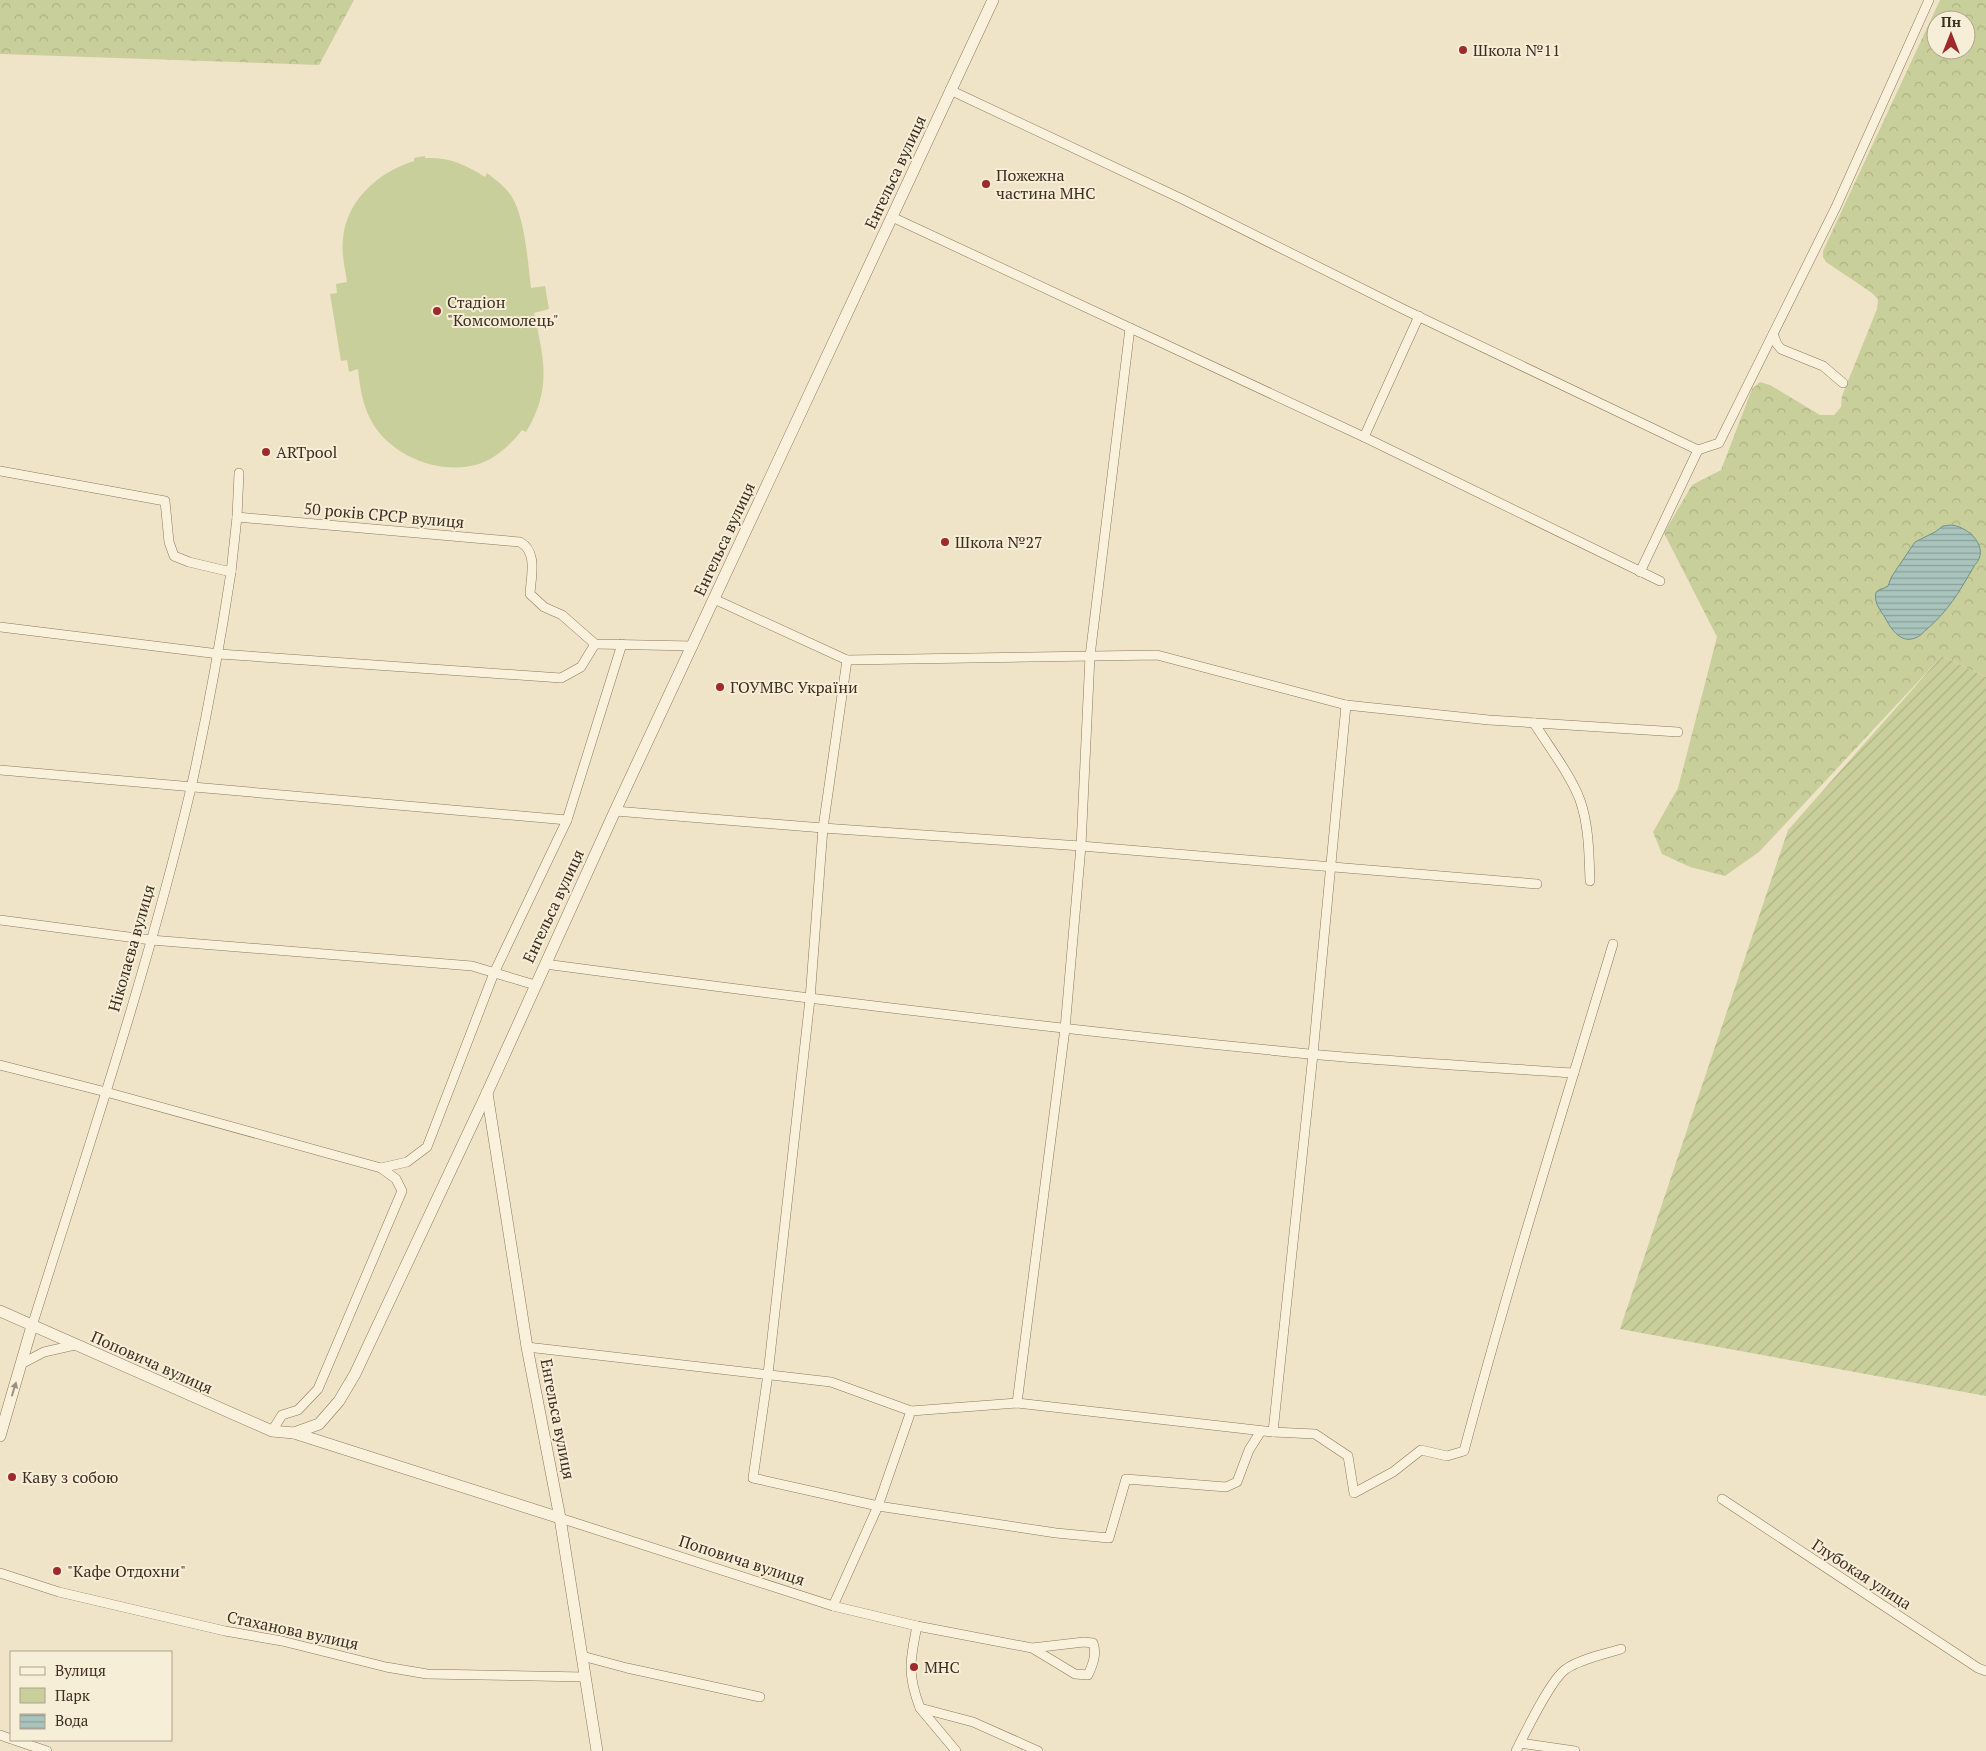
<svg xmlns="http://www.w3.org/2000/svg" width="1986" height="1751" viewBox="0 0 1986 1751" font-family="'PT Serif',serif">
  <defs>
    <pattern id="forest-crowns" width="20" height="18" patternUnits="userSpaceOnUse" patternTransform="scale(1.25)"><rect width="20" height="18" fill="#c9cf9b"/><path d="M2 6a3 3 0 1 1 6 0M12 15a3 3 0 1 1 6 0" fill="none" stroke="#aeb285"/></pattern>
    <pattern id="garden-furrows" width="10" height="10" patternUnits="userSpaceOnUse" patternTransform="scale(1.25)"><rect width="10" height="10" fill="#c9cf9b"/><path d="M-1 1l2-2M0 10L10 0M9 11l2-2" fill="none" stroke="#aeb285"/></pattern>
    <pattern id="water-rules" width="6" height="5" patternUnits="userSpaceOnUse" patternTransform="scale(1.25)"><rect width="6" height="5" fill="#a9c4bc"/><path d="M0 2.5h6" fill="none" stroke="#8ba098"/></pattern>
  </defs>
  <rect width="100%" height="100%" fill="#f0e4c8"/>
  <!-- green -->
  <path fill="#c9cf9b" d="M425,156V158C449,157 465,164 485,177L487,173C496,180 506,187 512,197C525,218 528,263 531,288L545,286L549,309L534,313C544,359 552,389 526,432L522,430C510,446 491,463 470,466C435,473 392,455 373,424C363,407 360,389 358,369L349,372L347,360L341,361L330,294L337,293L336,284L347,282C345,268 341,253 343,239C346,201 378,172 414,161V158Z"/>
  <!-- forest -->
  <g fill="url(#forest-crowns)" fill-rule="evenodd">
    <polygon points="0,0 354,0 319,65 0,54"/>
    <path d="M1940,0H1986V677L1942,656L1759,852L1725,876L1690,867L1662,854L1653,832L1678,788L1717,637L1664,533L1692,485L1721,470L1752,389L1760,382L1770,385L1820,415H1834L1841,407L1842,396L1877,309L1878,299L1872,293L1826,262L1823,257V251ZM1936,20H1966V50H1936Z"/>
  </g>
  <!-- garden -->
  <polygon fill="url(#garden-furrows)" points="1942,656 1986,677 1986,1396 1620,1329 1788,830"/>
  <!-- water -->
  <path fill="url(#water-rules)" stroke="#6f938a" d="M1951,525C1965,526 1986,542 1979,559C1978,562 1974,565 1973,568C1959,592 1949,610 1927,629C1923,632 1920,637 1915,638C1903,643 1894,633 1888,623C1883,612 1873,605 1876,592L1888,586L1892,576L1915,542L1935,532L1943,526Z"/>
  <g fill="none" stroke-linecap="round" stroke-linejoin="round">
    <!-- minor casing -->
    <g stroke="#8d765c" stroke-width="10">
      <g id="minor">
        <polyline points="950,90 1182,199 1407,311 1698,450 1719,443 1836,207 1929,0"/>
        <polyline points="892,217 1364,437 1660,581"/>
        <polyline points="1773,334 1777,344 1781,349 1823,366 1843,383"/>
        <polyline points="1364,437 1419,316"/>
        <path d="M0,471L165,501L169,542L174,556L189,562L231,572C220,644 207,716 191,788C148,970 88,1148 32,1326"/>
        <path d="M237,517L520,542C538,552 531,576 530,594L544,607L562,615L595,644L693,646"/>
        <polyline points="231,572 237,517 239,473"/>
        <polyline points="1640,572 1698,450"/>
        <polyline points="714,599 847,660 1157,655 1346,705 1489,720 1678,732"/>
        <polyline points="0,627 219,654 561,678 581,667 595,644"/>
        <polyline points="847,660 823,828 810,999 768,1374 753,1478 878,1506 1056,1533 1109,1538 1126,1479 1226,1487 1237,1482 1249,1450 1261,1431"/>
        <path d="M1534,723C1549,747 1570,774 1580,800C1589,826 1589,854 1590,881"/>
        <polyline points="0,770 567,820"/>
        <polyline points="615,811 823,828 1081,846 1537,884"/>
        <polyline points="0,920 151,940 472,966 535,985"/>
        <path d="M545,964C800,998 1054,1029 1309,1054C1397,1062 1486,1067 1574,1073"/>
        <polyline points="0,1065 106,1092 381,1168 396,1179 402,1191 318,1389 298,1410 282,1415 272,1431"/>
        <polyline points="381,1168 407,1162 427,1147 494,973 567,820 622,644"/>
        <polyline points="527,1347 831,1382 911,1411"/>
        <polyline points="21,1364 44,1352 75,1345"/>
        <polyline points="1017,1403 1065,1029 1081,846 1090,656 1130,328"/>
        <polyline points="1273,1432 1313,1054 1346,705"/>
        <polyline points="1722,1499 1978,1668 1986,1671"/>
        <path d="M560,1518L833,1606L917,1626L1032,1648L1075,1674L1088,1675C1093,1664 1097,1654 1093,1643L1084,1642L1032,1648"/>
        <polyline points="0,1573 59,1592 225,1631 282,1641 386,1667 427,1674 585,1677"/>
        <path d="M833,1606L878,1506L911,1411L1017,1403L1273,1432L1315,1434L1348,1456L1354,1493L1393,1472L1421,1450L1447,1456L1464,1451C1509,1281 1562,1113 1613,944"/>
        <path d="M917,1626C910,1660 907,1674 920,1708L973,1722L1038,1751"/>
        <polyline points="582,1656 627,1668 760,1697"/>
        <polyline points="920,1708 956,1751"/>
        <polyline points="0,1735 11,1739"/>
        <polyline points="14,1740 47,1751"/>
        <polyline points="1520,1743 1575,1751"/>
        <path d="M1516,1751C1525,1733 1551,1679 1566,1669C1580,1659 1605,1654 1621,1649"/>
      </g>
    </g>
    <!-- tertiary casing -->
    <g stroke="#8d765c" stroke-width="12">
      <g id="tertiary">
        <polyline points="487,1093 527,1347 560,1518 597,1751"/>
        <polyline points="0,1311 272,1431 294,1433 560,1518"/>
        <polyline points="294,1433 319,1424 339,1401 355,1374 487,1093 615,811 993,0"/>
        <polyline points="0,1436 32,1326"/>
      </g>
    </g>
    <!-- minor -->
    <use href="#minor" stroke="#faf1dc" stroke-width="9"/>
    <!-- tertiary -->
    <use href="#tertiary" stroke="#faf1dc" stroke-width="11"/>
  </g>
  <!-- one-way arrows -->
  <defs><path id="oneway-solid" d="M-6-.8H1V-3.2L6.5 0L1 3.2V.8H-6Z" transform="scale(1.25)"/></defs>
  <use fill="#9c907e" href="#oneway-solid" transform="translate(14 1389) rotate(-73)"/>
  <!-- markers -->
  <g fill="#9e2a2b" stroke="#f7eed8" stroke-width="2">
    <circle cx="1463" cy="50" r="5"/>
    <circle cx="986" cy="184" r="5"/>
    <circle cx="437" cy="311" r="5"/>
    <circle cx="266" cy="452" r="5"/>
    <circle cx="945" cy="542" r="5"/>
    <circle cx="720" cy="687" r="5"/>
    <circle cx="12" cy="1477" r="5"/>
    <circle cx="57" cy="1571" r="5"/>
    <circle cx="914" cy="1667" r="5"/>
  </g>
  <g text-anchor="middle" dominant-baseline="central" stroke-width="4" stroke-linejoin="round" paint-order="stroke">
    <!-- poi labels -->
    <g font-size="16" fill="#3d2e20" stroke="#f7eed8" text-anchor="start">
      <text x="1473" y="50">Школа №11</text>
      <text x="996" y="175">Пожежна<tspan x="996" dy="18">частина МНС</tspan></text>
      <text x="447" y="302">Стадіон<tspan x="447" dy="18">"Комсомолець"</tspan></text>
      <text x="276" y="452">ARTpool</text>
      <text x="955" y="542">Школа №27</text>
      <text x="730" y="687">ГОУМВС України</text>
      <text x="22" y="1477">Каву з собою</text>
      <text x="67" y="1571">"Кафе Отдохни"</text>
      <text x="924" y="1667">МНС</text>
    </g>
    <!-- street labels -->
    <g font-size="16" fill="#3d2e20" stroke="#f7eed8">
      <text transform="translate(895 172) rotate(-65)">Енгельса вулиця</text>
      <text transform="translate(384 515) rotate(5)">50 років СРСР вулиця</text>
      <text transform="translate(724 539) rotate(-65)">Енгельса вулиця</text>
      <text transform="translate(553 906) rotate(-65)">Енгельса вулиця</text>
      <text transform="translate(131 948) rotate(-74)">Ніколаєва вулиця</text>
      <text transform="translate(152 1362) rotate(24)">Поповича вулиця</text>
      <text transform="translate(558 1419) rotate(79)">Енгельса вулиця</text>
      <text transform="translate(742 1560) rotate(18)">Поповича вулиця</text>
      <text transform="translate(1862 1574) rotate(33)">Глубокая улица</text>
      <text transform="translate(293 1630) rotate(12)">Стаханова вулиця</text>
    </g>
  </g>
  <!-- legend -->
  <rect x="10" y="1651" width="162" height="90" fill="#f7eed8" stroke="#ada18e"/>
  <rect x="20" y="1667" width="25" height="8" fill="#faf1dc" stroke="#ada18e"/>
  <text x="55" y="1676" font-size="15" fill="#3d2e20">Вулиця</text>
  <rect x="20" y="1688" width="25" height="15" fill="#c9cf9b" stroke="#ada18e"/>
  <text x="55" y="1701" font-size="15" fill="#3d2e20">Парк</text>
  <rect x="20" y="1714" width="25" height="15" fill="url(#water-rules)" stroke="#ada18e"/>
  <text x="55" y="1726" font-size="15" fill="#3d2e20">Вода</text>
  <!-- north arrow -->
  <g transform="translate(1951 35)"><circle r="24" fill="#f7eed8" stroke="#ada18e"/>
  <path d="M0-4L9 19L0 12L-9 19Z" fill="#9e2a2b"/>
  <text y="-8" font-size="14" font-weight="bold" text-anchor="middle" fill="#3d2e20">Пн</text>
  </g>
</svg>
